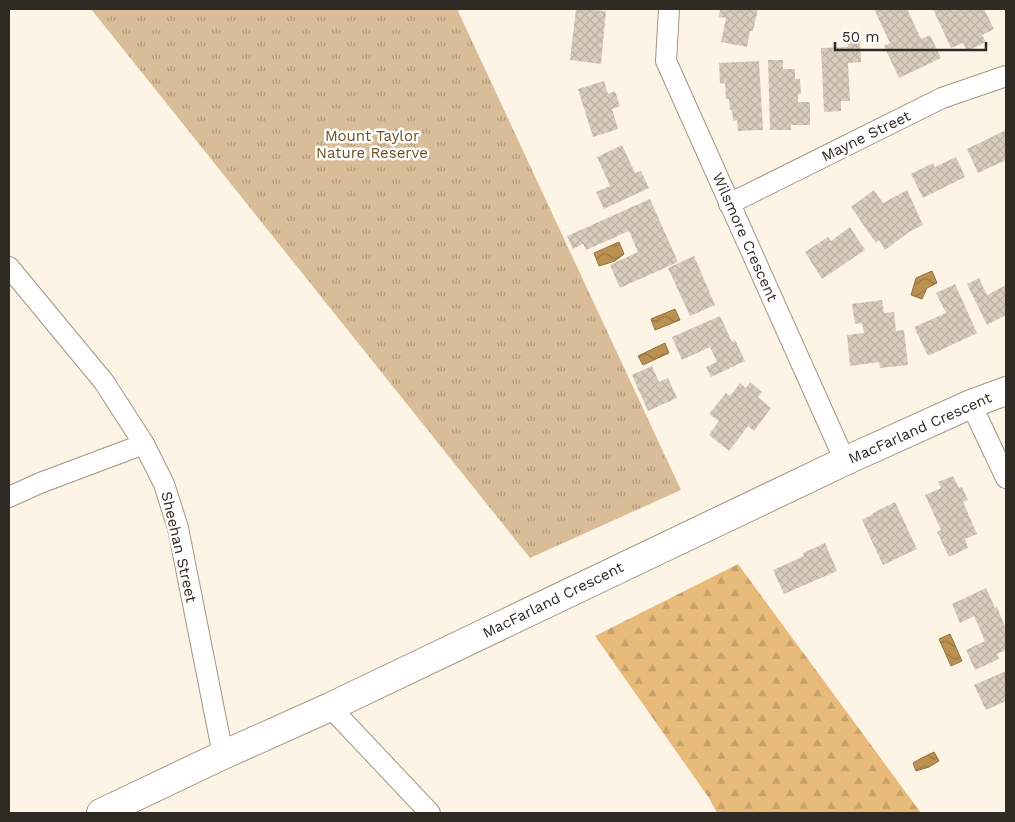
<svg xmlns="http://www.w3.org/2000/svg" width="1015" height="822" viewBox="0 0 1015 822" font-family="'Work Sans',sans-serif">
  <defs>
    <pattern id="forest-firs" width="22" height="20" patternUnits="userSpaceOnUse" patternTransform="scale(1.25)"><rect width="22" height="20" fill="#e8bb7b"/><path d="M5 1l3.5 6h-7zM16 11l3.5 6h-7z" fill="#c7a16a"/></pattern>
    <pattern id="park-tufts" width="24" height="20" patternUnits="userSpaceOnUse" patternTransform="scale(1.25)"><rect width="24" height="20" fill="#d9bd98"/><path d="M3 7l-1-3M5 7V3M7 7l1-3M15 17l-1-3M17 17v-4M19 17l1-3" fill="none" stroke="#b09a7c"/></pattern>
    <pattern id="water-waves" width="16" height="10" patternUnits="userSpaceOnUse" patternTransform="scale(1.25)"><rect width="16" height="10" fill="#bc9051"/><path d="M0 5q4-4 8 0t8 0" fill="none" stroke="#997643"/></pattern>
    <pattern id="building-cross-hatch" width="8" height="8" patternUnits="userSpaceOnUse" patternTransform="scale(1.25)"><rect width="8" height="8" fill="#d9ccbc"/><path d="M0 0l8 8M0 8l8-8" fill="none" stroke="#bbafa1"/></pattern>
  </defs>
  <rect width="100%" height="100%" fill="#fef4e6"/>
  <!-- forest -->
  <polygon fill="url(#forest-firs)" points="738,564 921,813 717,813 709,798 595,636"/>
  <!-- park -->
  <polygon fill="url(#park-tufts)" points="91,9 457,9 681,490 530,558"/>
  <!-- water -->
  <g fill="url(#water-waves)" stroke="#927244">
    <polygon points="619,242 624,254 615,261 599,266 594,253"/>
    <polygon points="932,271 937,283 927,288 922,299 911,295 916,278"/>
    <polygon points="675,309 680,320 655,330 651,319"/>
    <polygon points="665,343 669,353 643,365 638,356"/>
    <polygon points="950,634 962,661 951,666 939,639"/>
    <path d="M934,752L939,761L929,767L916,771L913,763C915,761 930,754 934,752Z"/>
  </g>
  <!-- building -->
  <g fill="url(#building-cross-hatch)">
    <polygon points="576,9 606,11 601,64 570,60"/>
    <polygon points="720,9 758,9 753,31 750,31 747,47 721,42 726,18 719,17"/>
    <polygon points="874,9 907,9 921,39 930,35 941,58 899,78 884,46 890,43"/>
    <polygon points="933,9 952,9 953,11 958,9 984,9 994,29 982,35 986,42 967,51 963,43 951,48"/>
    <polygon points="860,38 861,62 848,63 850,101 841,101 841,111 824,112 821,48 848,47 847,39"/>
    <polygon points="768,60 783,60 783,69 795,69 795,79 800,79 801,94 798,94 798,102 810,102 810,125 791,125 791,130 770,130"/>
    <polygon points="759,61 763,130 738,131 737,120 733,121 732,110 730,110 729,99 726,99 725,83 720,84 719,63"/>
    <polygon points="604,81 608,94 615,91 620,106 612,109 618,129 593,137 578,89"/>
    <polygon points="1006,130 1006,160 978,173 967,149"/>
    <polygon points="622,145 635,173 641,171 649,188 604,209 596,192 610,186 597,157"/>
    <polygon points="956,157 965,177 923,198 911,174 933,163 935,167"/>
    <polygon points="874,190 883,203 907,190 923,225 909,232 885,250 879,240 876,243 851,207"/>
    <polygon points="650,199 678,262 620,288 610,265 638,252 629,231 586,250 583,244 573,249 567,236"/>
    <polygon points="850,227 865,250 822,279 805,252 828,237 831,241"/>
    <polygon points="694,256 715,305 690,316 668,268"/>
    <polygon points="979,278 987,295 1006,285 1006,315 987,325 967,284"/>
    <polygon points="955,284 977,333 928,356 914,327 946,313 936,293"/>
    <polygon points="882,300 884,313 894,312 896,331 904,330 908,365 880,368 879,362 850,366 847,335 864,333 862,323 855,324 852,304"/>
    <polygon points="720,316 732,342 735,340 745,361 711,377 706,367 717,362 710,347 682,360 672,337"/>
    <polygon points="652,366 659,382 668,378 677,398 648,411 632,375"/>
    <polygon points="750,382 762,392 758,397 771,408 754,431 748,426 729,451 709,435 719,421 709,414 726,393 730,396 740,383 746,388"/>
    <polygon points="953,476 959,488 962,487 968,500 963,502 977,534 965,539 968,548 949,557 937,532 941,530 925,495 941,488 938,482"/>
    <polygon points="895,502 917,549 883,565 862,520 873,514 873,513"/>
    <polygon points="825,543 837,571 784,594 773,570 804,556 803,553"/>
    <polygon points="986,588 995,608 997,607 1006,629 1006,650 997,654 999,659 975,670 966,650 985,641 974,616 960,623 952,604"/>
    <polygon points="1006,671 1006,701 986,710 974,685"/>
  </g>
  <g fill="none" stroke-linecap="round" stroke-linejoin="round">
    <!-- street casing -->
    <g stroke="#a29686" stroke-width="22">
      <g id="street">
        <polyline points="669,9 666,61 845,461"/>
        <polyline points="729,204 942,98 1006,76"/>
        <polyline points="9,267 104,382 144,444 164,484 178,528 223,755"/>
        <polyline points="971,404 1006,478"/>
        <polyline points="9,497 40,483 144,444"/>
        <polyline points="330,707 430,813"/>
      </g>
    </g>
    <!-- secondary casing -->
    <g stroke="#a29686" stroke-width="30">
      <polyline id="secondary" points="101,813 223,755 330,707 845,461 971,404 1006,391"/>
    </g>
    <!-- street -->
    <use href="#street" stroke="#fff" stroke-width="20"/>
    <!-- secondary -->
    <use href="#secondary" stroke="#fff" stroke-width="28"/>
  </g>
  <g text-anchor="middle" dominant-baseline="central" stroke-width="5" stroke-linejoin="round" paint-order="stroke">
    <!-- park labels -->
    <g font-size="15" fill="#6f5020" stroke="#fff">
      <text x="372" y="136">Mount Taylor<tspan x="372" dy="17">Nature Reserve</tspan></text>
    </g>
    <!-- street labels -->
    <g font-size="15" fill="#2f2b24" stroke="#fff">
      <text transform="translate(866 136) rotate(-26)">Mayne Street</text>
      <text transform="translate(745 237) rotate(66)">Wilsmore Crescent</text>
      <text transform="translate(920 428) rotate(-24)">MacFarland Crescent</text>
      <text transform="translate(179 547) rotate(77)">Sheehan Street</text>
      <text transform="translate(553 600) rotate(-26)">MacFarland Crescent</text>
    </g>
  </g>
  <!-- border -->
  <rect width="1015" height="822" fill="none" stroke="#2f2b24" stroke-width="20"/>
  <!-- scale -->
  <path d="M835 42v8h151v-8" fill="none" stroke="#2f2b24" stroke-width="2.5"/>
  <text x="842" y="42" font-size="15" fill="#2f2b24" stroke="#ffffff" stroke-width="4" paint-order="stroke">50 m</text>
</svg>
